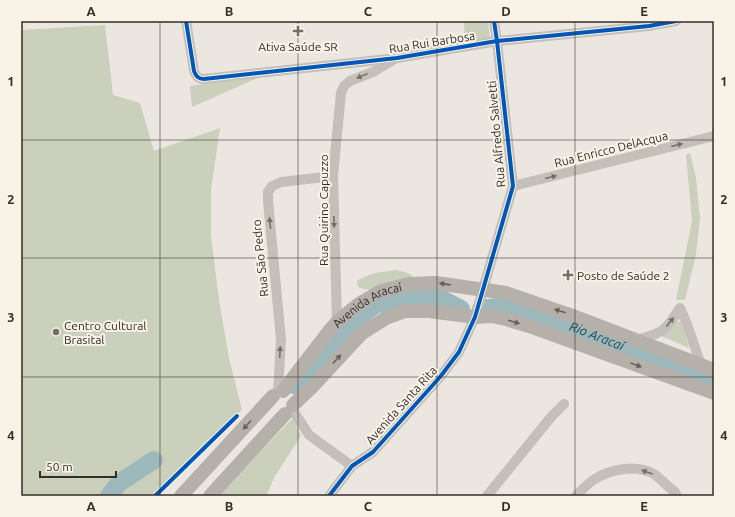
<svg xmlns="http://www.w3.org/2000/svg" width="735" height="517" viewBox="0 0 735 517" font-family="Ubuntu,sans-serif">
  <rect width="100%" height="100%" fill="#ebe7e0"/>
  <!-- park -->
  <g fill="#cad0bb">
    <polygon points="464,21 488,21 490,40 465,44"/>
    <polygon points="105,25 113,95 140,103 154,151 220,128 211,190 211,236 219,300 229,358 242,410 153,496 21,496 21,30"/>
    <polygon points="267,74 192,107 190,86"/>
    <polygon points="690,153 696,178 700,218 696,255 685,300 676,300 692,221 686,155"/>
    <path d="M396,270L405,272L413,276L386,284L372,290L364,289L358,287L357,281C369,273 381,272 396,270Z"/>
    <polygon points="678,321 682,323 689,348 661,336"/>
    <polygon points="293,418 301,436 275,476 266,496 217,496"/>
  </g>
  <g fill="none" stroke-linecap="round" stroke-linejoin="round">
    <!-- river -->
    <g stroke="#9db8bb" stroke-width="18">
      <path id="s1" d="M481,309L508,306L575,327L709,379"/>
      <polyline points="294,385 350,323 375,305 404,296 436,296 461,309"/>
      <polyline points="109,496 119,483 154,460"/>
    </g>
    <!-- minor -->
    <g stroke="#c4bfb9" stroke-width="10">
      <path d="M186,21L194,71C196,76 198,79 204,79L397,58L497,41L649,26L676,21"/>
      <polyline points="513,186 714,136"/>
      <polyline points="337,322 333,176 341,93 344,86 350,81 373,72 393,60"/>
      <path d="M637,340C645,337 657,335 664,329C671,323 675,315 680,308L687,324L701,365"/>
      <polyline points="278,391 281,340 268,201 268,192 272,186 281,182 333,176"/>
      <polyline points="292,409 309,435 352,466"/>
      <polyline points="329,496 352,466 373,452 440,377 459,352 475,317 513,186 497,41 494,21"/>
      <polyline points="487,496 551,417 564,404"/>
      <path d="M576,496C582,490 588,483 595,479C611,469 636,464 654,474C661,479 668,487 675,492L677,496"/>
    </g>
    <!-- secondary -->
    <g stroke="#b5b0aa" stroke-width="14">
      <path id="s2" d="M283,391L330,330L337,322L359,304L381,291L409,284L436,283L506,293L573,316L714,370"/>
      <polyline points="293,405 311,388 362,333 386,318 405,311 429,311 475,317 491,316 506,319 529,326 714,393"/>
      <polyline points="181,496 273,396"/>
      <polyline points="210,496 285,414"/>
    </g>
    <!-- cycleway casing -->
    <g stroke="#f8f2e7" stroke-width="6">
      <g id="cycleway">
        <path d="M186,21L194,71C196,76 198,79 204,79L397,58L497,41L649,26L676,21"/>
        <polyline points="155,496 237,416"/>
        <polyline points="329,496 352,466 373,452 440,377 459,352 475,317 513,186 497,41 494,21"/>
      </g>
    </g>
    <!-- cycleway -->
    <use href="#cycleway" stroke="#0057b8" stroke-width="4"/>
  </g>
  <!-- one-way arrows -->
  <defs><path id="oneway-solid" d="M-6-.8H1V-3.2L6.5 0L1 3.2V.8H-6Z"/></defs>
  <g fill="#756f69">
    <use href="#oneway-solid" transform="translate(362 76) rotate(158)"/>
    <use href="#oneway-solid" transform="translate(677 145) rotate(-14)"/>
    <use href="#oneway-solid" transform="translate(551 177) rotate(-14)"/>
    <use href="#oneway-solid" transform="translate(334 222) rotate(89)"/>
    <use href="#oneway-solid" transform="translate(270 223) rotate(-96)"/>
    <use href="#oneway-solid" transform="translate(670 322) rotate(-51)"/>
    <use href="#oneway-solid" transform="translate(280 352) rotate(-87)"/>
    <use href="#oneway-solid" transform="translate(647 472) rotate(-160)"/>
  </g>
  <g fill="#68615c">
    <use href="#oneway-solid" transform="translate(445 284) rotate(-172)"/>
    <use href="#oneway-solid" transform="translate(560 311) rotate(-162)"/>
    <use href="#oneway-solid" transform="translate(514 322) rotate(16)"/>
    <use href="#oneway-solid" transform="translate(337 359) rotate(-47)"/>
    <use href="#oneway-solid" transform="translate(636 365) rotate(20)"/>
    <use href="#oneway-solid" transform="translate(247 425) rotate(132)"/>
  </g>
  <!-- grid -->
  <path fill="none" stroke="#342d28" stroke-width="1" stroke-opacity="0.55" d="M160,21V496M298,21V496M437,21V496M575,21V496M21,140H714M21,258H714M21,377H714"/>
  <!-- markers -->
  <g fill="#746e68" stroke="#f8f2e7" stroke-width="1.5">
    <path d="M296 25h4v4h4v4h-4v4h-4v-4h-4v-4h4z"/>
    <path d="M566 269h4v4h4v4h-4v4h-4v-4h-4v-4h4z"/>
    <circle cx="56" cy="332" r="4"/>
  </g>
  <g text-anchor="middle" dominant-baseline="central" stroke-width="4" stroke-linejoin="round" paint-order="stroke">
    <!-- street labels -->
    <g font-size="12" fill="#342d28" stroke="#f8f2e7">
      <text transform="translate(432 42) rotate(-9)">Rua Rui Barbosa</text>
      <text transform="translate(496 134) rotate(-95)">Rua Alfredo Salvetti</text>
      <text transform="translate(611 149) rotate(-14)">Rua Enricco DelAcqua</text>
      <text transform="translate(323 210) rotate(-90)">Rua Quirino Capuzzo</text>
      <text transform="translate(260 258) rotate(-96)">Rua São Pedro</text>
      <text stroke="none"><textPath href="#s2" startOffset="123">Avenida Aracaí</textPath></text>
      <text transform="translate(401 405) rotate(-48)">Avenida Santa Rita</text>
    </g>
    <!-- poi labels -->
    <g font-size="12" fill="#342d28" stroke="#f8f2e7" text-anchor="start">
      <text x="298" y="46" text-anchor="middle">Ativa Saúde SR</text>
      <text x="577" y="275">Posto de Saúde 2</text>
      <text x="64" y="325">Centro Cultural<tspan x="64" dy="14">Brasital</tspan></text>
    </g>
    <!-- water labels -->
    <g font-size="13" font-style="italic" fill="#204a53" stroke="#f8f2e7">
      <text stroke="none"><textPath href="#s1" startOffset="121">Rio Aracaí</textPath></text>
    </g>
  </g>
  <!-- border -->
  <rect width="735" height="517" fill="none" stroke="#f8f2e7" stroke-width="44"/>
  <!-- scale -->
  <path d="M40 471v6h76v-6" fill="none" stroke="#342d28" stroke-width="2"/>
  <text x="46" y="471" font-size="12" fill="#342d28" stroke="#f8f2e7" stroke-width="3" paint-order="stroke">50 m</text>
  <rect x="22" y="22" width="691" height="473" fill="none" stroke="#342d28" stroke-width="1.5"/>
  <g font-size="13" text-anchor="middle" font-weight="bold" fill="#342d28">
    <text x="91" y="16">A</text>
    <text x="229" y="16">B</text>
    <text x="368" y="16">C</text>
    <text x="506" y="16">D</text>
    <text x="644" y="16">E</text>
    <text x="11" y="86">1</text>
    <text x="724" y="86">1</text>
    <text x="11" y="204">2</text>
    <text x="724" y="204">2</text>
    <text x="11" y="322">3</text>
    <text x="724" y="322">3</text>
    <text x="11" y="440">4</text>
    <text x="724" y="440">4</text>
    <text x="91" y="511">A</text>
    <text x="229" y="511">B</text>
    <text x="368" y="511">C</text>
    <text x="506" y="511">D</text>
    <text x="644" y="511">E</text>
  </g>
</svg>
